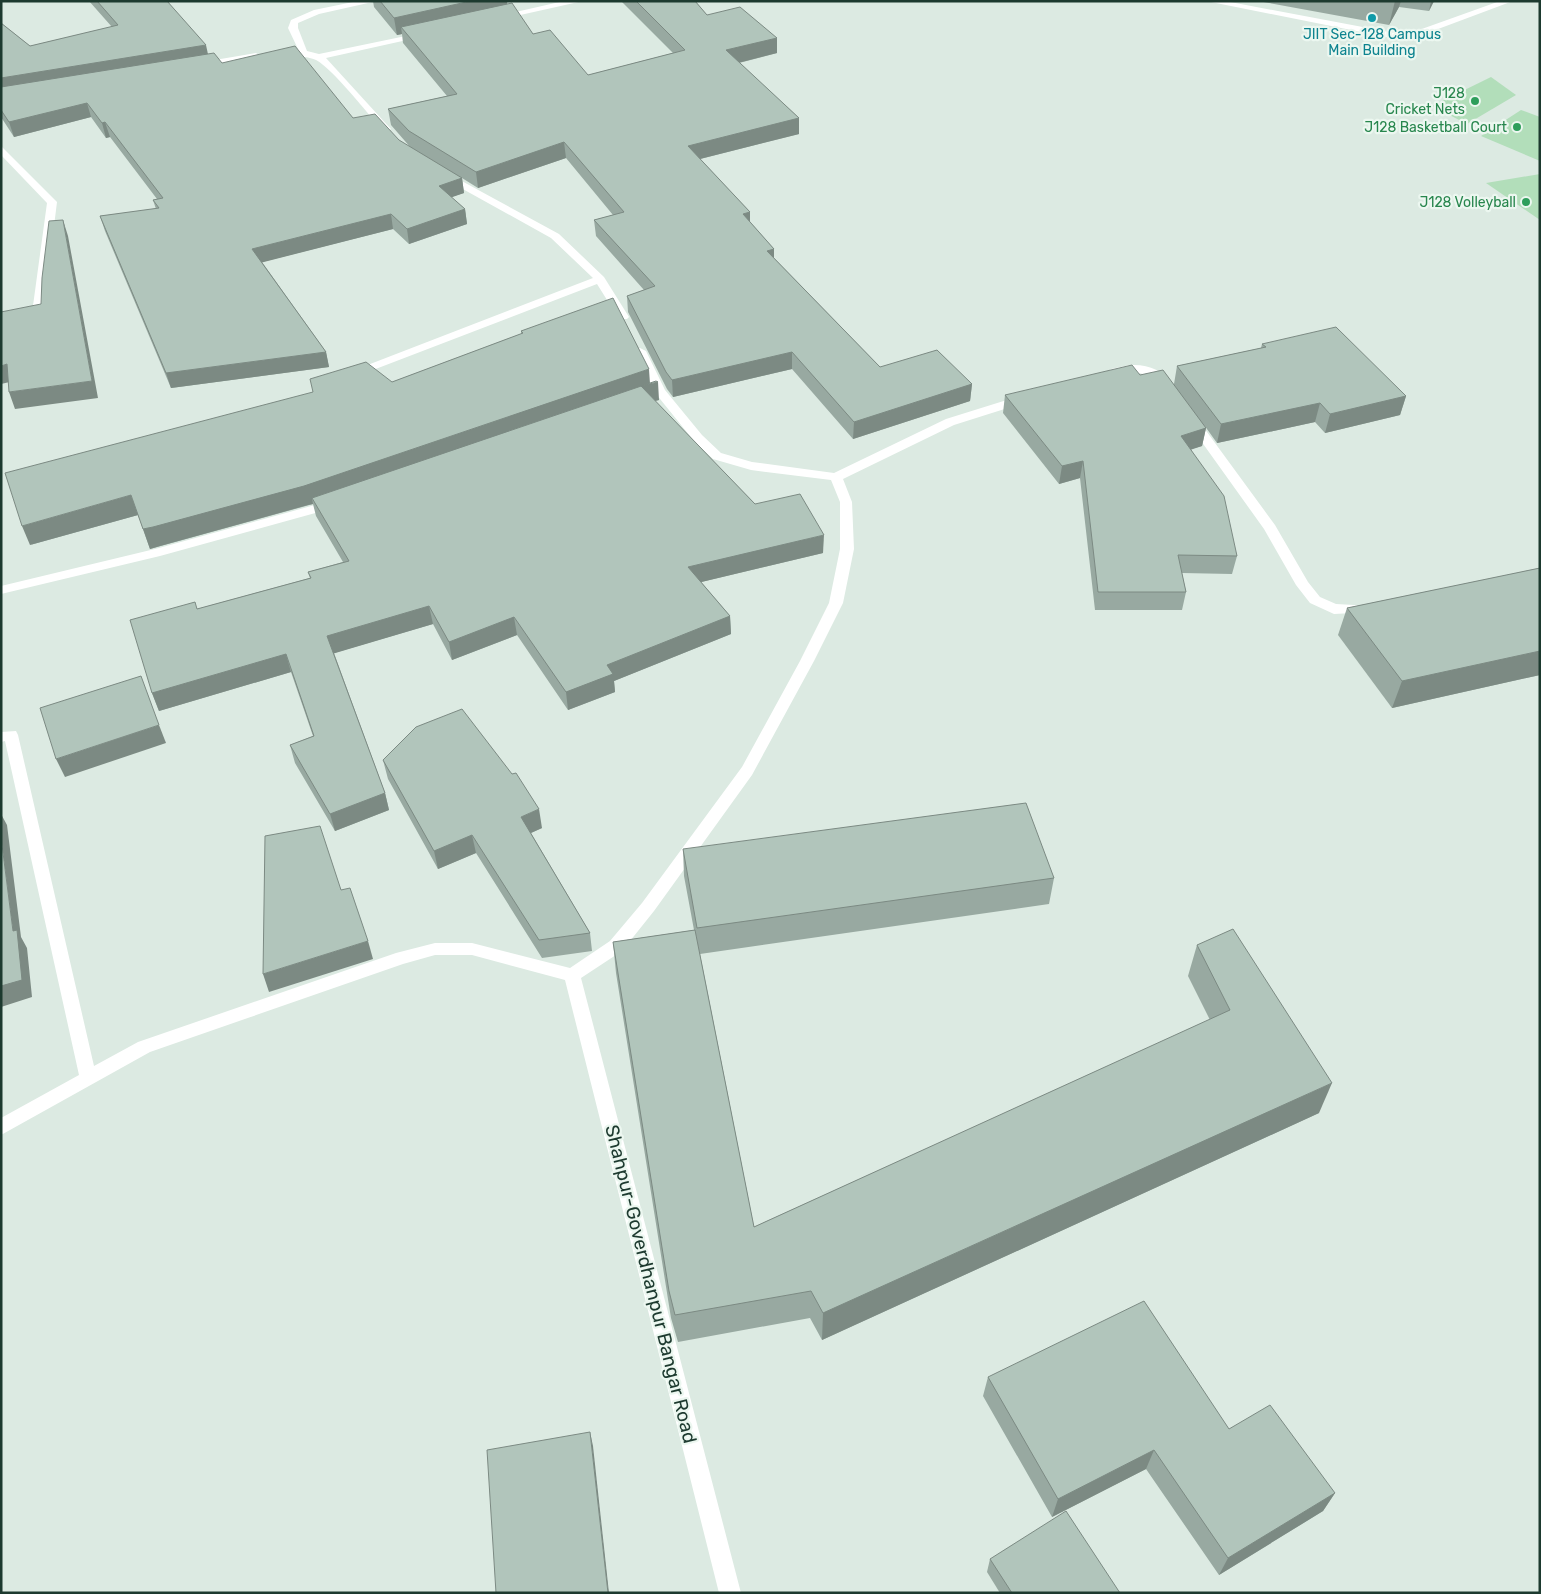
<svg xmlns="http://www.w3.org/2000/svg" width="1541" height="1594" viewBox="0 0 1541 1594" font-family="Rubik,sans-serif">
  <rect width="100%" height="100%" fill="#dceae2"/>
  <!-- green -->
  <g fill="#b2deba">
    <polygon points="1491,77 1516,95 1467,124 1432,106"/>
    <polygon points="1521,110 1540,117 1540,161 1481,136"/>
    <polygon points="1540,174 1540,220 1486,183"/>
  </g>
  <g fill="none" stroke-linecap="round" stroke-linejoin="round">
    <!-- service -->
    <polygon fill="#fff" fill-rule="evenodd" points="1206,1 1225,1 1405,35 1500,1 1513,1 1406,41"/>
    <!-- minor -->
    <g fill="#fff" fill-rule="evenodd">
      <path d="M358,1H377L319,14L298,23V28L307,51L319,54L425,32V36L326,58L389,127L391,129L386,132L383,131C368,114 333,69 316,60C303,54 281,58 274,53L279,50L298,49L288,28L291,20L314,10Z"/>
      <polygon points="564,1 583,1 498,20 494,17"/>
      <polygon points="256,53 261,56 259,58 203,68 198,65 203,62"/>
      <polygon points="1,146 57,202 43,315 41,317 1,327 1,321 32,313 47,203 1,155"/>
      <polygon points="447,173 559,234 604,277 629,317 627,319 619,319 597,284 373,370 365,370 365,366 593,278 551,238 443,178 443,174"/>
      <polygon points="640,348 646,351 665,390 702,435 721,453 752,462 834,473 946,419 1023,395 1029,399 1027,402 954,425 843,479 852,502 854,549 843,603 814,661 752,775 654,911 622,951 581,978 741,1593 719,1593 565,980 472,955 435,955 403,964 150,1052 1,1135 1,1118 79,1075 5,741 1,742 1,732 16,731 18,735 94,1066 138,1042 396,953 435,943 472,943 570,968 610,941 642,903 742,767 800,661 829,603 840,549 840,502 831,480 751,470 713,459 694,441 656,394 634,351"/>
      <path d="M1130,365C1149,364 1162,370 1173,385L1171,388H1163C1139,360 1119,381 1109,371L1111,369Z"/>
      <polygon points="1192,416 1196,417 1275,525 1308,582 1320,597 1336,604 1372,606 1374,609 1372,612 1334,614 1310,603 1296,585 1264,529 1186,420"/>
      <polygon points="333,500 337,501 339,504 337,507 160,556 1,594 1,586 159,548"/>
    </g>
  </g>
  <!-- wall -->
  <g fill="#98a9a1">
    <polygon points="89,1 167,1 208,54 222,63 353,118 399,140 411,148 391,125 388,109 447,96 403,43 402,34 397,35 374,7 373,1 507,1 507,4 533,34 588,75 673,53 621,1 695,1 707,15 777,38 777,53 739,63 799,118 799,134 700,159 750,212 750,222 774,249 774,258 880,367 972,384 970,401 853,439 792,369 673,397 667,389 628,312 627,296 644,290 596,236 594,220 613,215 566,158 478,188 462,178 464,193 451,197 465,209 467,224 409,244 393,229 262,262 326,352 329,367 171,388 105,231 100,216 156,209 153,200 157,199 110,137 106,138 91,117 14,137 1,117 1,23 30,46 112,27"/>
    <polygon points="1258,1 1434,1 1429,11 1399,7 1389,25"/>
    <polygon points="521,331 650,383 659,400 655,401 755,504 823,553 701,582 730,616 731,634 614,681 615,692 568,710 517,635 452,660 433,624 334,653 385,793 389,810 335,831 295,763 290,745 313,736 291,672 159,711 152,693 197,609 310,578 308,572 343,562 316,516 313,504 150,549 138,515 30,545 392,382 521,334"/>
    <polygon points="1262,344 1406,396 1400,415 1325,433 1315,422 1217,443 1202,422 1206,428 1202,446 1191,449 1237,556 1232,574 1182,573 1186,592 1182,610 1095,610 1080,478 1059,484 1003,413 1005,395 1140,375 1174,384 1177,366 1261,348"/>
    <polygon points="1540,568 1540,675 1392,708 1338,635 1347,608"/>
    <polygon points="383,760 542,828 531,833 590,933 592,951 542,958 476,853 438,869 388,779"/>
    <polygon points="683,849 1054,878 1049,904 700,954 754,1227 1210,1020 1188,976 1197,945 1319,1113 822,1340 810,1318 678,1342 671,1318 616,973 613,942 694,930 684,876"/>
    <polygon points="988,1377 1229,1429 1335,1493 1323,1511 1219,1575 1146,1469 1052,1517 983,1396"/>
    <polygon points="990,1559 1120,1593 1000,1593 987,1572"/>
  </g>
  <!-- shaded-wall -->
  <g fill="#7c8a83">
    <polygon points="471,1 507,1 508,10 401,27 402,34 397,35 394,18"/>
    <polygon points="1395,1 1401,1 1399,7 1389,25"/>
    <polygon points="1431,1 1434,1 1429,11"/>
    <polygon points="777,38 777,53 726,66 726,50"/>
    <polygon points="206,45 209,59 1,93 1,78"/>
    <polygon points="87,103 91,117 14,137 9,122"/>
    <polygon points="799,118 799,134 688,162 688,146"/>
    <polygon points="105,122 110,137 106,138 102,123"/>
    <polygon points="564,142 566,158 478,188 476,172"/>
    <polygon points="462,178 464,193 441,201 439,186"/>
    <polygon points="465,209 467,224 409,244 407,229"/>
    <polygon points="750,212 750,229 743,214"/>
    <polygon points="391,214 393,229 256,264 252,249"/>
    <polygon points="63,220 68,236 98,398 15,409 9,392 92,381"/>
    <polygon points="774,249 774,266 767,251"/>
    <polygon points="326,352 329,367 171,388 166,373"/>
    <polygon points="792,352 792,369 673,397 672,380"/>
    <polygon points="7,364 14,381 1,384 1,366"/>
    <polygon points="649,369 650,384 658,382 659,400 642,404 312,498 313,504 308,505 160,546 150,549 143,529"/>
    <polygon points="972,384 970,401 853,439 854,422"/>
    <polygon points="1406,396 1400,415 1325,433 1330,414"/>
    <polygon points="1320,403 1315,422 1217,443 1221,424"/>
    <polygon points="1206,428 1202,446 1178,454 1181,436"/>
    <polygon points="1083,461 1080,478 1059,484 1062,466"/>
    <polygon points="131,495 138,515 30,545 22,526"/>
    <polygon points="824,535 823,553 689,585 688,567"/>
    <polygon points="429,606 433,624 332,654 327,636"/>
    <polygon points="730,616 731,634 614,681 615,692 568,710 566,692 607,665"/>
    <polygon points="514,617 517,635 452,660 449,642"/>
    <polygon points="1540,651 1540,675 1392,708 1402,681"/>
    <polygon points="286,654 291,672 159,711 152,693"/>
    <polygon points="159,725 166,743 65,777 56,759"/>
    <polygon points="385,793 389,810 335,831 330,814"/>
    <polygon points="539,809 542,828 524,836 521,817"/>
    <polygon points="1,814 7,825 21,937 27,948 32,997 1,1007 1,986 13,931 1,837"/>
    <polygon points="472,835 476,853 438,869 434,851"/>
    <polygon points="368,941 373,959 269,992 263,974"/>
    <polygon points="1332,1083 1319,1113 822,1340 823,1313"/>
    <polygon points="590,1432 593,1446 609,1593 608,1593"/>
    <polygon points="1154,1450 1146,1469 1052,1517 1058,1499"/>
    <polygon points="1335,1493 1323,1511 1219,1575 1228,1558"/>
  </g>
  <!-- building -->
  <g fill="#b1c5bb" stroke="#7c8a83">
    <polygon points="97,1 167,1 206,45 1,78 1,23 30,46 118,25"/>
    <polygon points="380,1 471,1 394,18"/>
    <polygon points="636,1 695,1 707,15 740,7 777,38 726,50 799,118 688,146 750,212 743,214 774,249 767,251 880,367 937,350 972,384 854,422 792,352 672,380 666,372 627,296 655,286 594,220 624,212 564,142 476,172 409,131 388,109 457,94 401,27 512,3 533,34 550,30 588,75 685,50"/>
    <polygon points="295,46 353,118 375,114 399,140 462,178 439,186 465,209 407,229 391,214 252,249 326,352 166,373 100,216 159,208 153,200 163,198 105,122 102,123 87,103 9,122 1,110 1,87 214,53 222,63"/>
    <polygon points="63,220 92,381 9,392 7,364 1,366 1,312 41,304 42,278 49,221"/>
    <polygon points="613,298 649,369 304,486 153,527 143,529 131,495 22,526 5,473 313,392 310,379 366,362 392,382 523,333 521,331"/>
    <polygon points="1336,327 1406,396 1330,414 1320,403 1221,424 1177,366 1266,347 1262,344"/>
    <polygon points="1132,365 1140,375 1163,370 1206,428 1181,436 1224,496 1237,556 1178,555 1186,592 1098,592 1083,461 1062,466 1005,395"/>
    <polygon points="656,381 658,382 641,386 755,504 800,494 824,535 688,567 730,616 607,665 613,674 566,692 514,617 449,642 429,606 327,636 385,793 330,814 290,745 314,736 286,654 152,693 130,620 195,602 197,609 311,578 308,572 349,561 312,498"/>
    <polygon points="1540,568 1540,651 1402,681 1347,608"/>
    <polygon points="141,676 159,725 56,759 40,708"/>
    <polygon points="462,709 512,774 516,773 539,809 521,817 590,933 539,940 472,835 434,851 383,760 416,727"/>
    <polygon points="1026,803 1054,878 697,928 683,849"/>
    <polygon points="320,826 341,890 350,888 368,941 263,974 265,836"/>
    <polygon points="1,837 13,931 17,930 22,980 1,986"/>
    <polygon points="1233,929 1332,1083 823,1313 811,1291 675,1315 669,1291 613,942 695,930 754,1227 1230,1010 1197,945"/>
    <polygon points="1144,1301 1229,1429 1270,1405 1335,1493 1228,1558 1154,1450 1058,1499 988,1377"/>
    <polygon points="590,1432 608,1593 496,1593 487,1450"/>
    <polygon points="1066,1511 1120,1593 1012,1593 990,1559"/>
  </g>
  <!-- markers -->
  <circle fill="#0f9aa8" stroke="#ecf7f0" stroke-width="2" cx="1372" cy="18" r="5"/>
  <g fill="#2e9e5b" stroke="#ecf7f0" stroke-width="2">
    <circle cx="1475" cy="101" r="5"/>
    <circle cx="1517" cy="127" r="5"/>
    <circle cx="1526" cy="202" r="5"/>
  </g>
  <g text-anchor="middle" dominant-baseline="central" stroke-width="4.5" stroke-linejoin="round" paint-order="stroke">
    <!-- far-culture labels -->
    <g font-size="14" fill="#0d838f" stroke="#ecf7f0">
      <text x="1372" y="34">JIIT Sec-128 Campus<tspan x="1372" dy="16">Main Building</tspan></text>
    </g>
    <!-- far-leisure labels -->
    <g font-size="14" fill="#27864d" stroke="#ecf7f0" text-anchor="end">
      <text x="1465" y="93">J128<tspan x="1465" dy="16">Cricket Nets</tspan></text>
      <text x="1507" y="127">J128 Basketball Court</text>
      <text x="1516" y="202">J128 Volleyball</text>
    </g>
    <!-- near-street labels -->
    <g font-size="19" fill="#1d3a2f" stroke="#ecf7f0">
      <text transform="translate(651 1284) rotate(76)">Shahpur-Goverdhanpur Bangar Road</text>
    </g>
  </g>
  <!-- border -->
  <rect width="1541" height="1594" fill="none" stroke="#1d3a2f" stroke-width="5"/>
</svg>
